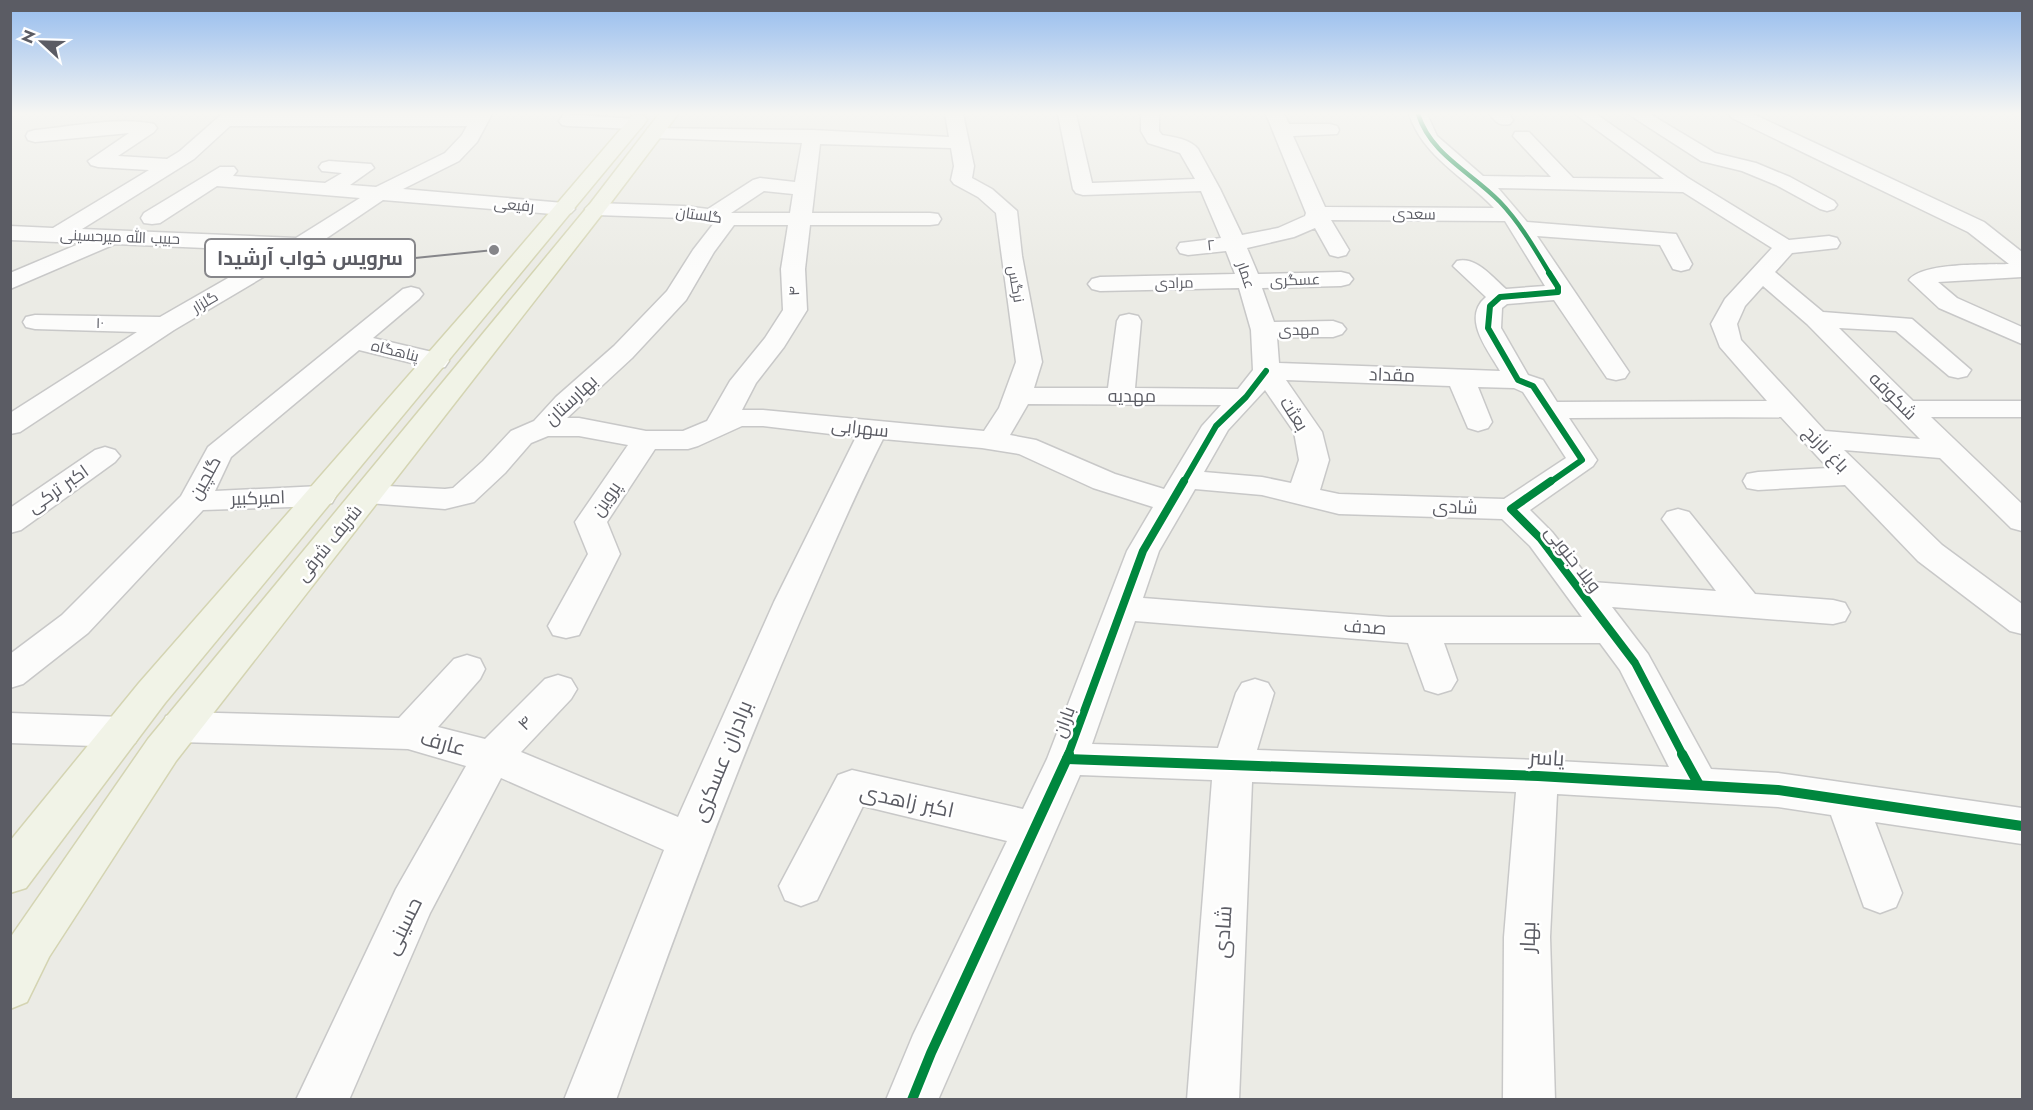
<svg xmlns="http://www.w3.org/2000/svg" width="2033" height="1110" viewBox="0 0 2033 1110" font-family="Jost,Cairo,sans-serif">
  <rect width="100%" height="100%" fill="#ebebe5"/>
  <g fill="none" stroke-linecap="round" stroke-linejoin="round">
    <!-- minor casing -->
    <g stroke="#c8c8c8" stroke-width="3">
      <g id="minor">
        <path d="M222,114H492L477,142L459,161L403,189L564,203L571,205L575,209L571,213L564,215L383,200L309,250L174,330L20,432L10,434V413L137,332L35,329L26,327L23,322L26,317L35,315L160,317L275,251L115,244L10,289V273L81,243L10,240V226L53,228L149,170L98,167L91,165L88,161L129,133L35,142L28,140L26,136L28,132L35,130C69,127 122,116 154,124L157,128L154,132L118,156L167,159L180,151ZM230,126H467L462,135L445,153L376,187L350,185L374,168L371,164L329,161L322,163L319,167L322,171L342,173L325,183L233,176L237,171L234,167H220L144,213L141,218L144,223L152,224L160,223L217,186L360,198L296,238L82,229L194,159Z"/>
        <polygon points="564,114 635,119 641,120 644,124 641,128 635,129 568,126 562,125 559,121"/>
        <path d="M945,114H963L974,166L972,178L992,189L1017,211L1022,256L1042,362L1034,388H1108L1117,321L1120,316L1129,314L1138,316L1141,321L1135,388L1238,389L1253,370L1251,330L1239,288L1100,291L1092,289L1088,284L1092,279L1100,277L1235,274L1226,251L1188,255L1180,253L1177,248L1180,243L1221,238L1201,191L1083,195L1076,193L1073,189L1058,114H1076L1092,183L1195,179L1180,153L1148,143L1141,131V114H1159V131L1162,135C1174,137 1190,139 1198,149L1220,189L1242,235L1278,228L1305,216L1306,213L1266,114H1284L1289,124H1330L1337,126L1339,130L1337,134L1293,136L1325,207L1494,208C1465,177 1423,157 1409,114H1427L1437,136L1483,176L1551,177L1513,136L1515,132H1529L1573,178L1664,179L1575,114H1596L1688,178L1789,240L1829,236L1837,238L1840,243L1837,248L1792,253L1775,272L1823,312L1912,319L1971,370L1967,376L1958,378L1949,376L1896,331L1839,328L1913,401H2022V417H1931L2022,504V531L2011,528L1940,458L1844,450L1942,545L2022,604V634L2010,631L1918,561L1845,485L1758,490L1747,488L1743,481L1747,474L1758,472L1828,468L1781,417L1569,418L1597,460L1593,466L1530,510L1552,532L1592,582L1716,591L1662,519L1667,512L1678,509L1689,512L1755,594L1833,600L1845,603L1850,612L1845,621L1833,624L1612,607L1648,654L1711,769L1778,773L2022,808V844L1875,822L1902,893L1896,907L1880,913L1864,907L1831,815L1778,807L1557,794L1550,937L1555,1100H1503L1504,937L1516,792L1252,782L1239,1100H1187L1212,780L1080,775L938,1100H886L913,1035L1007,841L863,806L817,900L801,906L785,900L779,886L838,775L852,770L1023,809L1047,759L1127,551L1153,507L1093,488L1019,454L982,448L883,439C853,498 827,560 800,621C732,778 673,938 616,1100H564L664,850L501,778L430,913L349,1100H296L396,889L466,766L408,749L180,742L166,738L161,727L166,716L180,712L399,718L454,659L467,655L480,659L485,669L480,679L438,727L485,739L545,679L558,675L571,679L577,689L571,699L521,752L678,817L774,602L856,437L763,426H742L698,446L688,449H655L607,522L620,554L579,635L566,638L553,635L548,626L588,554L575,522L628,445L579,436H548L531,443L505,473L474,502L445,509L368,503L357,501L353,494L357,487L368,485L445,489L453,488L483,461L511,431L534,421L556,397L614,346L667,291L693,250L714,223L684,218L596,215L589,213L585,209L589,205L596,203L684,206L708,209L753,180L760,178L795,182L802,143L655,138L648,136L646,132L648,128L812,130L949,137ZM820,144L951,148L954,166L951,180L954,184L978,197L996,213L1016,362L999,408L984,431L763,410H742L756,383L784,347L807,310L805,269L810,225H930L938,224L941,219L938,214L930,213H812ZM1498,188L1683,192L1772,248L1725,299L1711,324L1720,347L1767,401L1557,402L1543,380L1528,375L1501,328L1502,308L1507,304L1554,300L1607,378L1616,380L1625,378L1629,372L1537,236L1660,245L1673,269L1681,271L1689,269L1692,264L1676,234L1527,222ZM764,191L793,194L790,213H731ZM1331,220L1505,221L1545,286L1506,289C1492,277 1476,256 1457,261L1453,266L1486,297C1461,318 1488,350 1500,371L1279,363L1277,337H1333L1342,334L1346,329L1342,324L1333,321L1274,322L1262,288L1341,286L1349,284L1353,279L1349,274L1341,272L1258,274L1247,248L1294,237L1315,228L1330,255L1338,257L1346,255L1349,250ZM734,225H788L781,269L783,310L765,338L730,381L707,421L683,431H646L579,418H567L632,358L686,300L714,252ZM1763,286L1807,324L1920,439L1825,431L1741,340L1737,324L1745,306ZM1286,380L1450,386L1468,428L1478,431L1488,428L1492,422L1478,387L1514,388L1523,392L1566,458L1504,499L1339,494L1320,490L1329,460L1322,432ZM1265,390L1294,432L1299,460L1291,483L1262,477L1204,472L1228,430ZM1028,404L1221,405L1202,426L1164,489L1115,474L1036,440L1010,435ZM1195,489L1262,495L1339,514L1502,519L1530,546L1582,617H1389L1143,598L1159,551ZM1135,621L1408,643L1425,690L1438,694L1451,690L1457,680L1444,643H1600L1620,670L1669,767L1538,760L1257,750L1274,693L1268,683L1255,679L1242,683L1236,693L1218,748L1092,744Z"/>
        <path d="M1490,114H1509L1513,120L1510,124C1500,126 1496,123 1490,114Z"/>
        <polygon points="1628,114 1650,114 1715,153 1756,163 1790,177 1834,201 1837,205 1834,209 1827,211 1820,209 1776,185 1742,171 1701,161"/>
        <path d="M1729,114H1753L1984,222L2022,252V277L1938,282L1957,298L2022,327V344L1939,308L1909,280C1922,262 1987,265 2009,264L1968,232L1732,118Z"/>
        <polygon points="411,287 419,289 423,294 419,299 373,338 445,355 449,361 445,367 436,369 359,350 231,457 215,491 321,486 332,489 336,496 332,503 321,506 203,510 88,633 23,684 10,688 10,654 62,615 181,496 208,447 403,289"/>
        <polygon points="105,447 115,450 120,456 115,462 21,530 10,533 10,508 95,450"/>
        <polygon points="10,713 121,717 135,721 141,732 135,743 121,747 10,743"/>
      </g>
    </g>
    <!-- major casing -->
    <g stroke="#d4d4b2" stroke-width="3">
      <g id="major">
        <polygon points="659,114 678,114 603,213 176,761 49,957 27,1002 10,1009 10,938 148,739 589,205"/>
        <polygon points="638,115 644,116 647,120 644,124 165,703 26,888 10,893 10,841 139,683 472,303 632,116"/>
      </g>
    </g>
    <!-- minor -->
    <use href="#minor" fill="#fcfcfb" fill-rule="evenodd"/>
    <!-- major -->
    <use href="#major" fill="#f1f3e7" fill-rule="evenodd"/>
    <!-- cycleway-far3 casing -->
    <g stroke="#fff" stroke-width="7">
      <path id="cycleway-far3" d="M1418,114C1431,155 1471,172 1500,202C1520,223 1535,249 1550,274"/>
    </g>
    <!-- cycleway-far2 casing -->
    <g stroke="#fff" stroke-width="9">
      <g id="cycleway-far2">
        <polyline points="1183,483 1216,426 1246,397 1266,371"/>
        <polyline points="1549,483 1582,460 1533,386 1518,380 1488,328 1490,306 1500,297 1558,292 1558,287 1549,273"/>
      </g>
    </g>
    <!-- cycleway-far1 casing -->
    <g stroke="#fff" stroke-width="12">
      <g id="cycleway-far1">
        <polyline points="1551,481 1511,509 1541,539 1635,663 1683,755"/>
        <polyline points="1068,755 1143,551 1184,481"/>
      </g>
    </g>
    <!-- cycleway casing -->
    <g stroke="#fff" stroke-width="14">
      <g id="cycleway">
        <polyline points="1682,754 1699,785"/>
        <polyline points="1067,759 1538,776 1778,790 2022,826"/>
        <polyline points="912,1100 931,1053 1069,754"/>
      </g>
    </g>
    <!-- cycleway-far3 -->
    <use href="#cycleway-far3" stroke="#00873e" stroke-width="4.5"/>
    <!-- cycleway-far2 -->
    <use href="#cycleway-far2" stroke="#00873e" stroke-width="6"/>
    <!-- cycleway-far1 -->
    <use href="#cycleway-far1" stroke="#00873e" stroke-width="8"/>
    <!-- cycleway -->
    <use href="#cycleway" stroke="#00873e" stroke-width="10"/>
  </g>
  <!-- sky -->
  <linearGradient id="sky" x2="0" y2="1"><stop stop-color="#95bcee"/><stop offset="0.42" stop-color="#f6f6f3"/><stop offset="1" stop-color="#f6f6f3" stop-opacity="0"/></linearGradient>
  <rect width="2033" height="270" fill="url(#sky)"/>
  <g text-anchor="middle" dominant-baseline="central" stroke-width="5" stroke-linejoin="round" paint-order="stroke">
    <!-- far-street labels -->
    <g font-size="15" fill="#5b5c64" stroke="#fff">
      <text transform="translate(514 205) rotate(5)">رفیعی</text>
      <text transform="translate(1414 214) rotate(1)">سعدی</text>
      <text transform="translate(699 215) rotate(8)">گلستان</text>
      <text transform="translate(120 237) rotate(2)">حبیب الله میرحسینی</text>
      <text transform="translate(1211 245) rotate(-6)">۲</text>
      <text transform="translate(1246 275) rotate(71)">عمار</text>
      <text transform="translate(1295 280) rotate(-2)">عسگری</text>
      <text transform="translate(1174 283) rotate(-1)">مرادی</text>
      <text transform="translate(1016 284) rotate(80)">نرگس</text>
      <text transform="translate(794 291) rotate(-93)">۴</text>
      <text transform="translate(205 302) rotate(-30)">گلزار</text>
      <text transform="translate(100 323) rotate(1)">۱۰</text>
      <text transform="translate(1299 330) rotate(-1)">مهدی</text>
      <text transform="translate(395 351) rotate(14)">پناهگاه</text>
    </g>
    <!-- street labels -->
    <g font-size="18" fill="#5b5c64" stroke="#fff">
      <text transform="translate(1392 375) rotate(2)">مقداد</text>
      <text x="1132" y="396">مهدیه</text>
      <text transform="translate(1893 396) rotate(45)">شکوفه</text>
      <text transform="translate(571 400) rotate(-43)">بهارستان</text>
      <text transform="translate(1294 414) rotate(58)">بعثت</text>
      <text transform="translate(860 428) rotate(6)">سهرابی</text>
      <text transform="translate(1826 449) rotate(46)">باغ نارنج</text>
      <text transform="translate(205 478) rotate(-61)">گلچین</text>
      <text transform="translate(58 489) rotate(-35)">اکبر ترکی</text>
      <text transform="translate(258 498) rotate(-2)">امیرکبیر</text>
      <text transform="translate(606 499) rotate(-56)">پروین</text>
      <text transform="translate(1455 507) rotate(2)">شادی</text>
      <text transform="translate(329 543) rotate(-51)">شریف شرقی</text>
      <text transform="translate(1573 559) rotate(52)">ویلا جنوبی</text>
      <text transform="translate(1365 627) rotate(4)">صدف</text>
      <text transform="translate(1064 722) rotate(-70)">باران</text>
      <text transform="translate(525 723) rotate(-46)">۴</text>
    </g>
    <!-- near-street labels -->
    <g font-size="21" fill="#5b5c64" stroke="#fff">
      <text transform="translate(443 743) rotate(15)">عارف</text>
      <text transform="translate(1547 758) rotate(3)">یاسر</text>
      <text transform="translate(722 761) rotate(-68)">برادران عسکری</text>
      <text transform="translate(907 801) rotate(12)">اکبر زاهدی</text>
      <text transform="translate(403 926) rotate(-64)">حسینی</text>
      <text transform="translate(1223 932) rotate(-86)">شادی</text>
      <text transform="translate(1528 937) rotate(-88)">بهار</text>
    </g>
  </g>
  <!-- callouts -->
  <path fill="none" stroke="#86868a" stroke-width="2" d="M494 250L415 258"/>
  <circle fill="#86868a" stroke="#fff" stroke-width="2" cx="494" cy="250" r="6"/>
  <rect fill="#fff" stroke="#86868a" stroke-width="2" x="205" y="239" width="210" height="38" rx="6"/>
  <g font-size="20" text-anchor="middle" font-weight="bold" fill="#5b5c64">
    <text x="310" y="265">سرویس خواب آرشیدا</text>
  </g>
  <!-- border -->
  <rect width="2033" height="1110" fill="none" stroke="#5b5c64" stroke-width="24"/>
  <!-- north arrow -->
  <g transform="translate(42 42) rotate(292)" stroke="#ffffff" stroke-width="4.5" paint-order="stroke">
  <path d="M0-4.5L10 22L0 15L-10 22Z" fill="#5b5c64"/>
  <text y="-9" font-size="16" font-weight="bold" text-anchor="middle" fill="#5b5c64">N</text>
  </g>
</svg>
